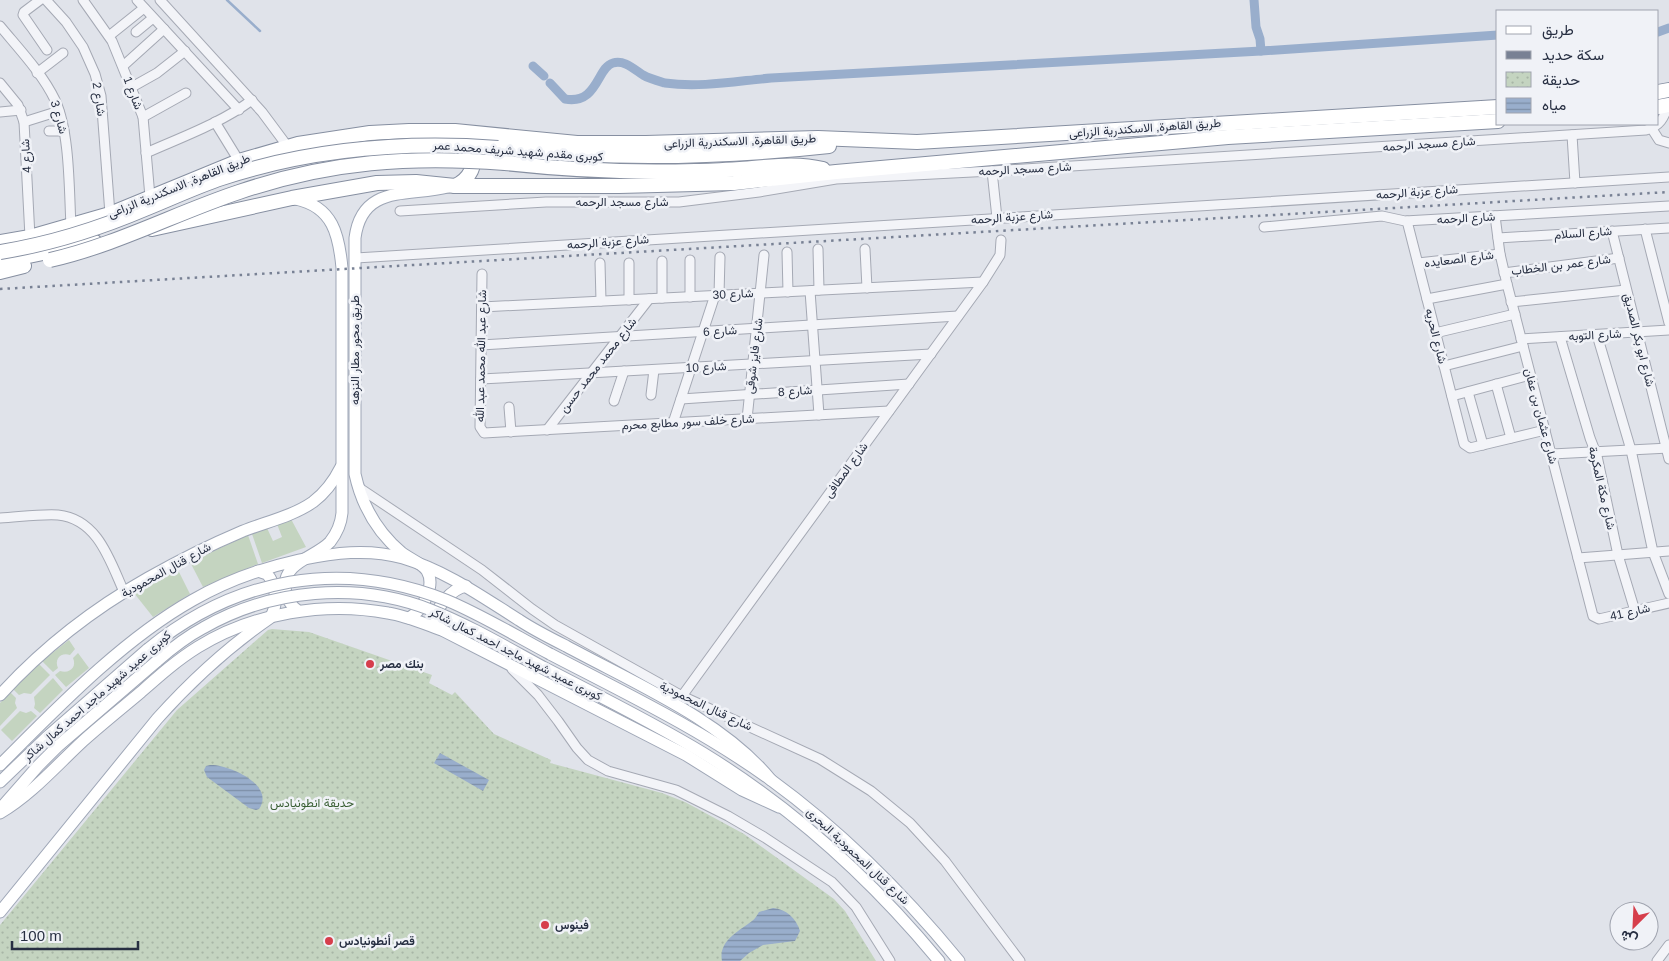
<svg xmlns="http://www.w3.org/2000/svg" width="1669" height="961" viewBox="0 0 1669 961" font-family="Arial,Vazirmatn,sans-serif">
  <defs>
    <pattern id="park-dots" width="8" height="8" patternUnits="userSpaceOnUse" patternTransform="scale(1.25)"><rect width="8" height="8" fill="#c4d4c0"/><path d="M2 2h.1M6 6h.1" fill="none" stroke="#a8b6a6" stroke-width="1.8" stroke-linecap="round"/></pattern>
    <pattern id="water-rules" width="6" height="5" patternUnits="userSpaceOnUse" patternTransform="scale(1.25)"><rect width="6" height="5" fill="#99aecc"/><path d="M0 2.5h6" fill="none" stroke="#7d8ea7"/></pattern>
  </defs>
  <rect width="100%" height="100%" fill="#e0e3ea"/>
  <!-- grass -->
  <g fill="#c4d4c0">
    <polygon points="291,519 306,547 262,563 252,534 267,528 273,541 282,537 277,524"/>
    <polygon points="248,535 258,564 203,587 190,562"/>
    <polygon points="177,568 190,594 153,617 134,593"/>
    <path d="M69,640L75,649L70,655C61,652 54,659 58,668L53,672L42,661Z"/>
    <path d="M78,653L89,668L66,687L55,675L60,671C70,674 77,667 73,658Z"/>
    <polygon points="39,664 50,675 31,694 24,693 19,695 13,689"/>
    <polygon points="53,678 63,690 40,713 34,708 35,704 34,697"/>
    <polygon points="10,692 16,698 15,703 17,708 0,726 0,703"/>
    <polygon points="20,711 26,713 31,711 37,716 12,741 1,730"/>
  </g>
  <!-- park -->
  <polygon fill="url(#park-dots)" points="272,629 309,632 432,675 429,683 452,695 455,692 494,734 551,760 550,763 662,793 685,802 744,834 834,899 845,911 876,961 0,961 0,925 177,710 268,630"/>
  <!-- water -->
  <g fill="url(#water-rules)">
    <polygon points="440,753 489,780 483,791 434,763"/>
    <path d="M210,765C228,764 276,785 259,809L256,810L249,808L207,777L204,770L206,766Z"/>
    <path d="M773,908C786,909 796,918 800,931L795,941L763,945L749,953L740,961H722C718,941 739,931 752,921C755,919 757,915 759,912Z"/>
  </g>
  <g fill="none" stroke-linecap="round" stroke-linejoin="round">
    <!-- stream -->
    <polyline stroke="#99aecc" stroke-width="2.5" points="227,0 260,31"/>
    <!-- canal -->
    <g stroke="#99aecc" stroke-width="9">
      <polyline points="1254,0 1256,27 1260,39 1261,51"/>
      <polyline points="1658,32 1669,28"/>
      <polyline points="533,66 544,76"/>
      <path d="M550,83L565,99C598,105 597,67 613,63C624,59 635,70 643,75C650,79 658,81 665,83C700,88 737,81 771,78L1261,51L1498,35"/>
    </g>
    <!-- minor casing -->
    <g stroke="#a5a9b4" stroke-width="11">
      <g id="minor">
        <polyline points="40,0 24,12 23,15 47,50"/>
        <polyline points="46,0 66,22 83,47 95,74 101,96 110,214"/>
        <polyline points="83,0 112,41 143,117 150,197"/>
        <polyline points="137,0 239,110"/>
        <polyline points="160,0 262,112 288,147"/>
        <path d="M0,26C19,49 42,73 55,100C70,132 69,190 71,226"/>
        <polyline points="136,32 153,18"/>
        <polyline points="109,36 144,8"/>
        <polyline points="123,66 164,29"/>
        <polyline points="37,73 63,53"/>
        <polyline points="0,83 18,105 24,122 30,237"/>
        <polyline points="132,87 157,73 185,51"/>
        <polyline points="0,112 21,110"/>
        <polyline points="143,117 186,93"/>
        <polyline points="24,122 59,111"/>
        <polyline points="215,122 239,161"/>
        <polyline points="1652,129 1659,140 1669,143"/>
        <polyline points="49,131 64,131"/>
        <polyline points="1572,135 1575,183"/>
        <path d="M146,153C182,137 221,123 252,100"/>
        <polyline points="992,171 997,218"/>
        <path d="M400,211L546,202H679L759,192L836,179L992,171L1646,130C1660,126 1664,118 1668,105"/>
        <polyline points="1495,216 1500,254 1507,284 1593,616 1599,619 1669,603"/>
        <polyline points="1407,221 1464,444 1470,448 1545,430"/>
        <polyline points="1264,227 1382,216 1405,221 1669,206"/>
        <polyline points="1645,229 1669,323"/>
        <polyline points="1612,231 1669,459"/>
        <polyline points="1498,238 1669,228"/>
        <polyline points="818,249 819,290"/>
        <polyline points="865,249 867,288"/>
        <polyline points="787,252 788,292"/>
        <polyline points="356,258 1669,177"/>
        <polyline points="690,260 690,297"/>
        <polyline points="662,261 662,298"/>
        <polyline points="600,263 601,301"/>
        <polyline points="1418,263 1500,254"/>
        <polyline points="1504,273 1619,258"/>
        <polyline points="482,274 480,427 484,433 889,411"/>
        <polyline points="810,291 819,415"/>
        <polyline points="719,295 720,257"/>
        <polyline points="1427,299 1507,284"/>
        <polyline points="629,300 629,263"/>
        <polyline points="1511,302 1626,290"/>
        <polyline points="482,307 983,282"/>
        <polyline points="1435,333 1515,314"/>
        <polyline points="1597,335 1631,450 1653,552 1669,594"/>
        <polyline points="1560,337 1590,438 1597,456 1618,555 1635,611"/>
        <polyline points="1521,339 1669,330"/>
        <polyline points="481,345 958,316"/>
        <polyline points="1444,366 1523,346"/>
        <polyline points="481,379 931,354"/>
        <polyline points="1496,384 1511,438"/>
        <polyline points="1468,392 1483,445"/>
        <polyline points="651,395 654,370"/>
        <polyline points="1452,396 1530,375"/>
        <polyline points="681,399 909,384"/>
        <polyline points="614,401 624,371"/>
        <polyline points="509,407 511,432"/>
        <polyline points="747,419 764,255"/>
        <polyline points="673,423 715,295"/>
        <polyline points="547,430 649,299"/>
        <polyline points="1552,454 1669,448"/>
        <polyline points="358,487 482,570 532,609 555,625 682,696 820,759 871,791 910,823 945,861 1020,961"/>
        <path d="M0,518C19,517 39,514 58,515C98,519 110,561 124,592"/>
        <polyline points="1578,558 1669,551"/>
        <polyline points="512,669 538,695 558,721 577,748 588,760 608,771 676,790 728,816 764,837 832,882 856,907 890,961"/>
        <polyline points="682,696 983,282 1000,255 1001,240"/>
        <polyline points="1657,961 1669,945"/>
      </g>
    </g>
    <!-- major casing -->
    <g stroke="#9ea6b6" stroke-width="13">
      <g id="major">
        <path d="M296,199C333,207 339,235 342,268V513C341,524 337,533 330,542C316,557 283,562 285,588C286,598 290,605 298,611"/>
        <path d="M409,618C422,611 436,586 427,571C422,563 410,559 402,553C377,532 362,506 355,474V238C362,184 408,197 448,187"/>
        <path d="M442,630L436,623C434,607 452,589 466,586"/>
        <path d="M550,654C625,693 702,730 771,780C841,831 904,894 959,961"/>
        <path d="M543,667C597,695 652,722 703,753C793,808 872,880 939,961"/>
        <path d="M0,695C42,649 93,609 148,578C178,561 210,545 243,531C266,522 293,516 313,502C325,493 334,481 341,467"/>
        <path d="M0,765C57,708 122,640 193,600C226,581 263,568 299,560C334,553 367,548 403,558C446,571 481,596 519,620C534,630 550,638 566,646C634,683 722,720 771,780"/>
        <polyline points="0,782 46,738 148,649"/>
        <polyline points="1,808 38,766 58,746 157,661"/>
        <path d="M0,813C32,794 56,766 83,741C102,724 122,708 141,692C159,676 177,660 198,647C253,613 325,601 388,613C407,616 425,624 442,630L686,755L742,790L779,807"/>
        <path d="M0,912L157,719C191,681 228,647 270,618C278,606 277,585 267,574L258,571"/>
      </g>
    </g>
    <!-- highway casing -->
    <g stroke="#868fa1" stroke-width="16">
      <g id="highway">
        <polyline points="1658,92 1669,90"/>
        <polyline points="1658,107 1669,105"/>
        <path d="M498,148C608,160 719,158 829,146"/>
        <path d="M505,163C568,170 631,173 695,171C710,171 725,170 740,169C769,167 795,162 823,169"/>
        <path d="M455,186C470,179 477,165 472,149"/>
        <polyline points="152,229 292,198 377,183 416,182 455,186 619,186 734,183 836,172 1228,137 1498,121"/>
        <polyline points="0,242 30,237 110,214 239,161 298,144 370,133 409,131 455,131 577,143 646,143 818,138 917,142 1498,107"/>
        <polyline points="0,262 95,242"/>
        <polyline points="0,272 24,266"/>
      </g>
    </g>
    <!-- minor -->
    <use href="#minor" stroke="#f3f4f8" stroke-width="9"/>
    <!-- major -->
    <use href="#major" stroke="#fff" stroke-width="11"/>
    <!-- highway -->
    <use href="#highway" stroke="#fff" stroke-width="14"/>
    <!-- rail -->
    <polyline stroke="#788194" stroke-width="2.5" stroke-dasharray="2.5 5" stroke-linecap="butt" points="0,289 1669,192"/>
    <!-- major-bridge casing -->
    <g stroke="#9ea6b6" stroke-width="13" stroke-linecap="butt">
      <g id="major-bridge">
        <path d="M148,649C235,578 340,558 446,600C482,615 516,636 550,654"/>
        <path d="M157,661C171,649 186,637 203,628C271,589 357,581 431,610C469,625 506,647 543,667"/>
      </g>
    </g>
    <!-- highway-bridge casing -->
    <g stroke="#868fa1" stroke-width="16" stroke-linecap="butt">
      <g id="highway-bridge">
        <path d="M0,252C50,244 98,229 145,209C170,199 195,187 222,178C311,149 404,141 498,148"/>
        <path d="M50,260C116,245 176,213 239,192C330,161 411,156 505,163"/>
      </g>
    </g>
    <!-- major-bridge -->
    <use href="#major-bridge" stroke="#fff" stroke-width="11"/>
    <!-- highway-bridge -->
    <use href="#highway-bridge" stroke="#fff" stroke-width="14"/>
  </g>
  <!-- markers -->
  <g fill="#d63e4b" stroke="#f0f2f7" stroke-width="2">
    <circle cx="370" cy="664" r="5"/>
    <circle cx="545" cy="925" r="5"/>
    <circle cx="329" cy="941" r="5"/>
  </g>
  <g text-anchor="middle" dominant-baseline="central" stroke-width="5" stroke-linejoin="round" paint-order="stroke">
    <!-- street labels -->
    <g font-size="12" fill="#272f42" stroke="#f0f2f7">
      <text transform="translate(133 93) rotate(69)">شارع 1</text>
      <text transform="translate(99 99) rotate(81)">شارع 2</text>
      <text transform="translate(59 117) rotate(74)">شارع 3</text>
      <text transform="translate(1145 128) rotate(-4)">طريق القاهرة, الاسكندرية الزراعى</text>
      <text transform="translate(740 141) rotate(-2)">طريق القاهرة, الاسكندرية الزراعى</text>
      <text transform="translate(1429 144) rotate(-4)">شارع مسجد الرحمه</text>
      <text transform="translate(518 151) rotate(4)">كوبرى مقدم شهيد شريف محمد عمر</text>
      <text transform="translate(26 156) rotate(-93)">شارع 4</text>
      <text transform="translate(1025 169) rotate(-3)">شارع مسجد الرحمه</text>
      <text transform="translate(179 186) rotate(-22)">طريق القاهرة, الاسكندرية الزراعى</text>
      <text transform="translate(1417 192) rotate(-4)">شارع عزبة الرحمه</text>
      <text x="622" y="202">شارع مسجد الرحمه</text>
      <text transform="translate(1012 217) rotate(-4)">شارع عزبة الرحمه</text>
      <text transform="translate(1466 218) rotate(-3)">شارع الرحمه</text>
      <text transform="translate(1583 233) rotate(-4)">شارع السلام</text>
      <text transform="translate(608 242) rotate(-4)">شارع عزبة الرحمه</text>
      <text transform="translate(1459 259) rotate(-7)">شارع الصعايده</text>
      <text transform="translate(1561 265) rotate(-7)">شارع عمر بن الخطاب</text>
      <text transform="translate(733 294) rotate(-3)">شارع 30</text>
      <text transform="translate(720 331) rotate(-3)">شارع 6</text>
      <text transform="translate(1595 335) rotate(-3)">شارع التوبه</text>
      <text transform="translate(1436 336) rotate(76)">شارع الحريه</text>
      <text transform="translate(1639 340) rotate(76)">شارع ابو بكر الصديق</text>
      <text transform="translate(355 350) rotate(-90)">طريق محور مطار النزهه</text>
      <text transform="translate(481 356) rotate(-89)">شارع عبد الله محمد عبد الله</text>
      <text transform="translate(754 356) rotate(-83)">شارع فايز شوقى</text>
      <text transform="translate(598 365) rotate(-52)">شارع محمد محمد حسن</text>
      <text transform="translate(706 367) rotate(-3)">شارع 10</text>
      <text transform="translate(795 391) rotate(-4)">شارع 8</text>
      <text transform="translate(1541 416) rotate(75)">شارع عثمان بن عفان</text>
      <text transform="translate(688 422) rotate(-3)">شارع خلف سور مطابع محرم</text>
      <text transform="translate(846 470) rotate(-54)">شارع المطافى</text>
      <text transform="translate(1602 488) rotate(77)">شارع مكة المكرمة</text>
      <text transform="translate(166 570) rotate(-29)">شارع قنال المحمودية</text>
      <text transform="translate(1630 612) rotate(-13)">شارع 41</text>
      <text transform="translate(516 654) rotate(27)">كوبرى عميد شهيد ماجد احمد كمال شاكر</text>
      <text transform="translate(97 696) rotate(-41)">كوبرى عميد شهيد ماجد احمد كمال شاكر</text>
      <text transform="translate(706 706) rotate(25)">شارع قنال المحمودية</text>
      <text transform="translate(858 856) rotate(43)">شارع قنال المحمودية البحرى</text>
    </g>
    <!-- poi labels -->
    <g font-size="12" font-weight="bold" fill="#272f42" stroke="#f0f2f7" text-anchor="start">
      <text x="380" y="664">بنك مصر</text>
      <text x="555" y="925">فينوس</text>
      <text x="339" y="941">قصر أنطونيادس</text>
    </g>
    <!-- park labels -->
    <g font-size="12" fill="#395f34" stroke="#f0f2f7">
      <text x="312" y="803">حديقة انطونيادس</text>
    </g>
  </g>
  <!-- legend -->
  <rect x="1496" y="10" width="162" height="115" fill="#f0f2f7" stroke="#a0a4af"/>
  <rect x="1506" y="26" width="25" height="8" fill="#ffffff" stroke="#a0a4af"/>
  <text x="1542" y="35" font-size="15" fill="#272f42">طريق</text>
  <rect x="1506" y="51" width="25" height="8" fill="#788194" stroke="#a0a4af"/>
  <text x="1542" y="60" font-size="15" fill="#272f42">سكة حديد</text>
  <rect x="1506" y="72" width="25" height="15" fill="url(#park-dots)" stroke="#a0a4af"/>
  <text x="1542" y="85" font-size="15" fill="#272f42">حديقة</text>
  <rect x="1506" y="98" width="25" height="15" fill="url(#water-rules)" stroke="#a0a4af"/>
  <text x="1542" y="110" font-size="15" fill="#272f42">مياه</text>
  <!-- north arrow -->
  <g transform="translate(1634 926) rotate(204)"><circle r="24" fill="#f0f2f7" stroke="#a0a4af"/>
  <path d="M0-4L9 19L0 12L-9 19Z" fill="#d63e4b"/>
  <text y="-8" font-size="14" font-weight="bold" text-anchor="middle" fill="#272f42">ش</text>
  </g>
  <!-- scale -->
  <path d="M12 941v8h126v-8" fill="none" stroke="#272f42" stroke-width="2.5"/>
  <text x="20" y="941" font-size="15" fill="#272f42" stroke="#f0f2f7" stroke-width="4" paint-order="stroke">100 m</text>
</svg>
